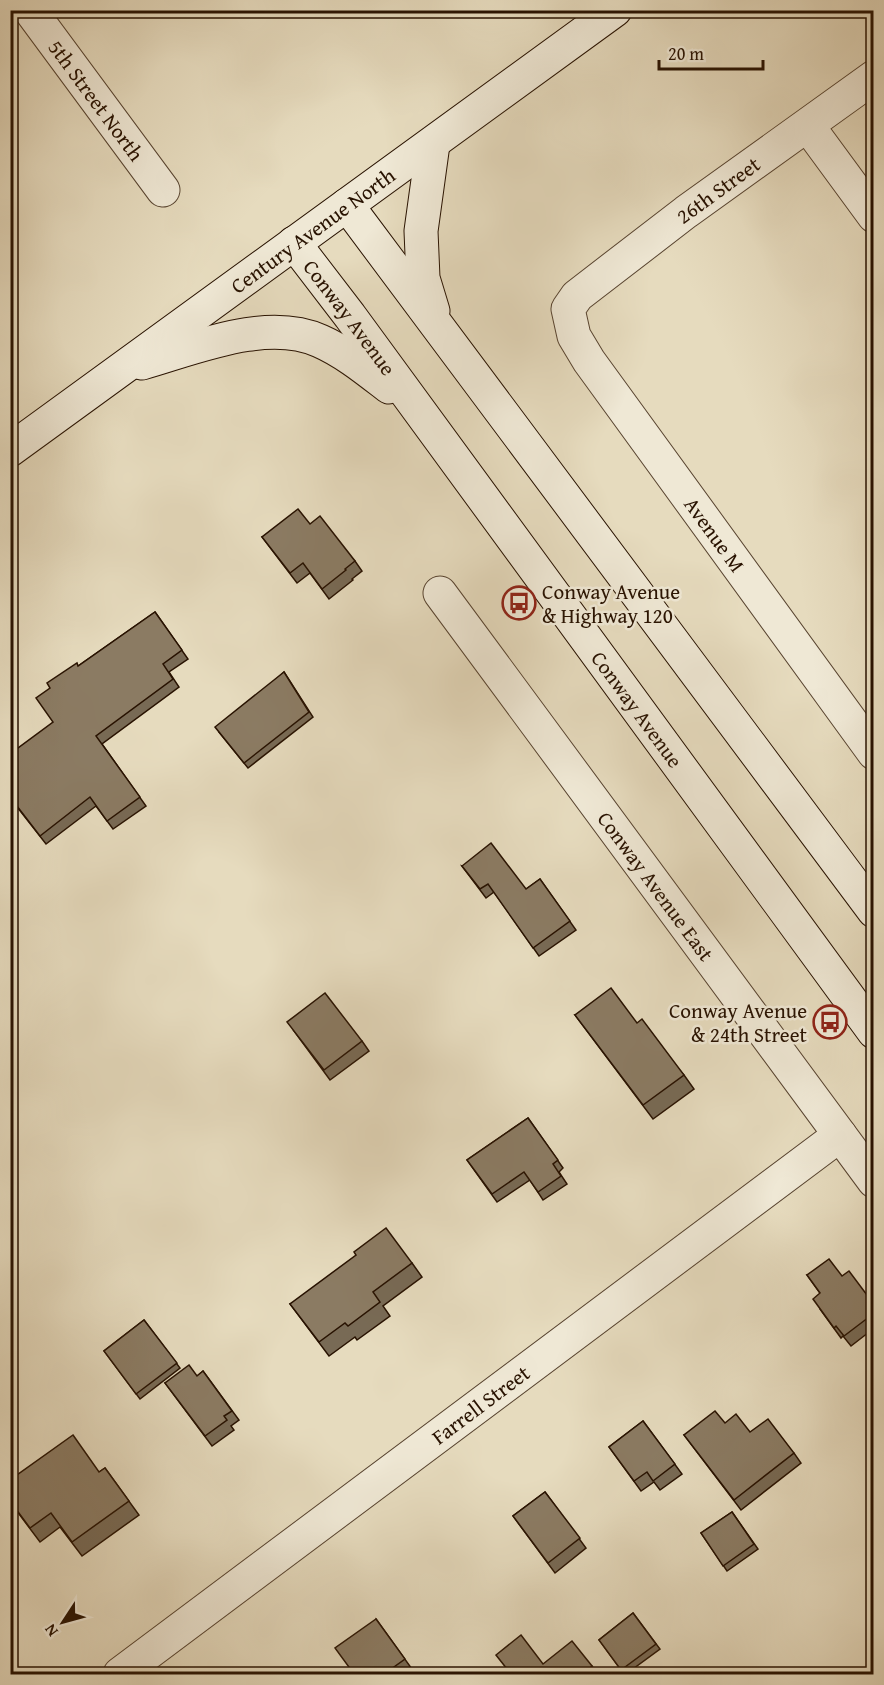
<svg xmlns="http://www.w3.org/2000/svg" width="884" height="1685" viewBox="0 0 884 1685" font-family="'Gentium Book Plus',serif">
  <rect width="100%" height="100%" fill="#e6dbbe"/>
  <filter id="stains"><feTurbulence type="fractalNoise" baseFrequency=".00333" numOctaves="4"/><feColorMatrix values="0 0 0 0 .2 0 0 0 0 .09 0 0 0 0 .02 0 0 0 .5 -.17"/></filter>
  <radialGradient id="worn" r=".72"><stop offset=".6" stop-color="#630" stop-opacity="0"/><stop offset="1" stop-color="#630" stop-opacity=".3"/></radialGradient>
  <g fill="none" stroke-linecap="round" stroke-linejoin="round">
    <!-- street casing -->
    <g stroke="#584430" stroke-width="35">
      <g id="street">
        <path id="s1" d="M30,10L163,190"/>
        <path id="s2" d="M874,77L686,212L577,296L568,309L574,336L589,361L874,753"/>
        <polyline points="808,126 874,216"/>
        <path id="s3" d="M440,593L874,1181"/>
        <path id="s4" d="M120,1674L840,1135"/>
      </g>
    </g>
    <!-- secondary casing -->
    <g stroke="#281201" stroke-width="35">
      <g id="secondary">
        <polyline points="347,205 874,911"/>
        <path id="s5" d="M294,243L350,316L874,1032"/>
        <polyline points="433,311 423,278 421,231 433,144"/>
        <path d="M142,363C195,348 267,317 320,341C345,352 367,370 389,387"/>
        <path id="s6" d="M10,450L615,10"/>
      </g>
    </g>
    <!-- street -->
    <use href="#street" stroke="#efe8d5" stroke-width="33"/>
    <!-- secondary -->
    <use href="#secondary" stroke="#efe8d5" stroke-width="33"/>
  </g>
  <!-- wall -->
  <g fill="#786a55" stroke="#281201" stroke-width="1.5">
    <polygon points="310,524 355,561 362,571 352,579 353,580 329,599 310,573 297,583 262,537"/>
    <polygon points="155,612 188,659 169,672 179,687 102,744 146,806 113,829 96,806 46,844 10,798 53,722 50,688 78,666"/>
    <polygon points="284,672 313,717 248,768 219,732"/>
    <polygon points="462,866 526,889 540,879 576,930 539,956 494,892 486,898"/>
    <polygon points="575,1015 637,1023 684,1075 694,1089 653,1119"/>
    <polygon points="294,1031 362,1041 369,1051 330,1080"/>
    <polygon points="528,1118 563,1168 559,1172 567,1184 543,1200 530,1180 497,1202 467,1160"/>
    <polygon points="412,1263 422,1277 383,1306 390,1316 357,1340 355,1337 329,1356 290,1304"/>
    <polygon points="807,1275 842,1276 873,1303 873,1329 851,1346 843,1336 841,1338 820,1309 820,1293"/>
    <polygon points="144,1320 180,1368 140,1399 104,1351"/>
    <polygon points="203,1371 239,1420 231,1426 234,1430 212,1446 165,1383 197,1376"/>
    <polygon points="643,1421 682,1474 660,1490 654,1482 641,1491 609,1447"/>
    <polygon points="725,1423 794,1453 801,1463 741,1510 684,1435"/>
    <polygon points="105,1468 139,1515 82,1556 60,1527 40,1542 10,1502 99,1472"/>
    <polygon points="545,1492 586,1548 555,1573 513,1516"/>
    <polygon points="732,1512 758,1549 727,1571 701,1533"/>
    <polygon points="633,1613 660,1649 626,1674 624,1674 599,1640"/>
    <polygon points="376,1619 412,1669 405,1674 354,1674"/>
    <polygon points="543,1664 592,1666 598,1674 511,1674"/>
  </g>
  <!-- building -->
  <g fill="#8b7b63" stroke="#281201" stroke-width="1.5">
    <polygon points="298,509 310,524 320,516 355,561 345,569 346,570 322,589 303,563 290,573 262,537"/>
    <polygon points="155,612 182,650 163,664 173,679 96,736 140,797 107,821 90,797 40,836 10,797 10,754 53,722 36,698 50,688 47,683 77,663 78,666"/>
    <polygon points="284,672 309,712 244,763 215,727"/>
    <polygon points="491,843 526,889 540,879 570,921 533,948 488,884 480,889 462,866"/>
    <polygon points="611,988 637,1023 642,1019 684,1075 643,1105 575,1015"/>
    <polygon points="325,993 362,1041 324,1070 287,1022"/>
    <polygon points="528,1118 558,1160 553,1164 561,1176 538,1192 524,1172 492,1194 467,1160"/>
    <polygon points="386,1228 412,1263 373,1292 380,1302 348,1326 345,1323 319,1342 290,1304 356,1255 354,1252"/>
    <polygon points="829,1259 842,1276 849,1271 873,1303 873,1314 844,1336 836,1326 834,1328 813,1299 820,1293 807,1275"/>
    <polygon points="144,1320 177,1363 136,1394 104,1351"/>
    <polygon points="189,1365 197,1376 203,1371 232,1411 224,1416 227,1420 205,1436 165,1383"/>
    <polygon points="715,1411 725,1423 736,1414 750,1432 768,1419 794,1453 734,1500 684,1435"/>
    <polygon points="643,1421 675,1464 653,1481 647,1472 634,1481 609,1447"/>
    <polygon points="73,1435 99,1472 105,1468 129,1501 72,1542 51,1513 30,1528 10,1501 10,1480"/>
    <polygon points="545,1492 580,1538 548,1563 513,1516"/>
    <polygon points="732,1512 754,1544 723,1566 701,1533"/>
    <polygon points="633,1613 656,1644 621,1670 599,1640"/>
    <polygon points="376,1619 405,1659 384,1674 354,1674 335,1648"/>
    <polygon points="521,1635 543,1664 572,1641 592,1666 583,1674 511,1674 496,1655"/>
  </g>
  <!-- icons -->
  <defs>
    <g id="bus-ring" transform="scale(1.725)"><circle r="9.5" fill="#efe8d5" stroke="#8f2418" stroke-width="1.5"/><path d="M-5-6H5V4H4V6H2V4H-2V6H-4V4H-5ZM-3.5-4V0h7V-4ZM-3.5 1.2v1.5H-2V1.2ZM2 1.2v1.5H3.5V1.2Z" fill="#8f2418"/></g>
  </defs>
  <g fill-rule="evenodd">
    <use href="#bus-ring" x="519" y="603"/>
    <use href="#bus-ring" x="830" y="1022"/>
  </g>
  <g text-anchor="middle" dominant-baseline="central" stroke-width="5" stroke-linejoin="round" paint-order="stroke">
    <!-- street labels -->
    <g font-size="21" fill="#281201" stroke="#efe8d5">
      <text stroke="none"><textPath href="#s1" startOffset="112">5th Street North</textPath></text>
      <text transform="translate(718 190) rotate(-36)">26th Street</text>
      <text stroke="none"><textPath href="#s6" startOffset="374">Century Avenue North</textPath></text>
      <text stroke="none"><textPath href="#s5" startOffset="93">Conway Avenue</textPath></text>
      <text stroke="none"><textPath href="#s2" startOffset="656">Avenue M</textPath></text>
      <text stroke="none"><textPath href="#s5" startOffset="579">Conway Avenue</textPath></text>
      <text stroke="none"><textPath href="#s3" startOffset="364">Conway Avenue East</textPath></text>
      <text stroke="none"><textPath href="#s4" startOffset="450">Farrell Street</textPath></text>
    </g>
    <!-- poi labels -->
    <g font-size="21" fill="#281201" stroke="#efe8d5" text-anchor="start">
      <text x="542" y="591">Conway Avenue<tspan x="542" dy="24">&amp; Highway 120</tspan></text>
      <text x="807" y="1010" text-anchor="end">Conway Avenue<tspan x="807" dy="24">&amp; 24th Street</tspan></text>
    </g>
  </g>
  <!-- margin -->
  <rect width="884" height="1685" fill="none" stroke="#e6dbbe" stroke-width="36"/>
  <rect x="12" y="12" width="860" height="1661" fill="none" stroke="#281201" stroke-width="3"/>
  <rect x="18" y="18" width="848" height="1649" fill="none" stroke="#281201" stroke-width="1.5"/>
  <!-- north arrow -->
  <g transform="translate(63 1622) rotate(234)" stroke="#efe8d5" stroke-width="4.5" paint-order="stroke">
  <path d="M0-4.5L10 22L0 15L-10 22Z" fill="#281201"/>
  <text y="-9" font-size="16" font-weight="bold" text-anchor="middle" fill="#281201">N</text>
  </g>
  <!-- scale -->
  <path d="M659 60v9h104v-9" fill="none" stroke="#281201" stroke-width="3"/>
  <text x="668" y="60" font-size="18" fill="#281201" stroke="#efe8d5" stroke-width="4.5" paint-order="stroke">20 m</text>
  <rect width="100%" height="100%" filter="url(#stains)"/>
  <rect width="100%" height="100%" fill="url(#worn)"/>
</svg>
